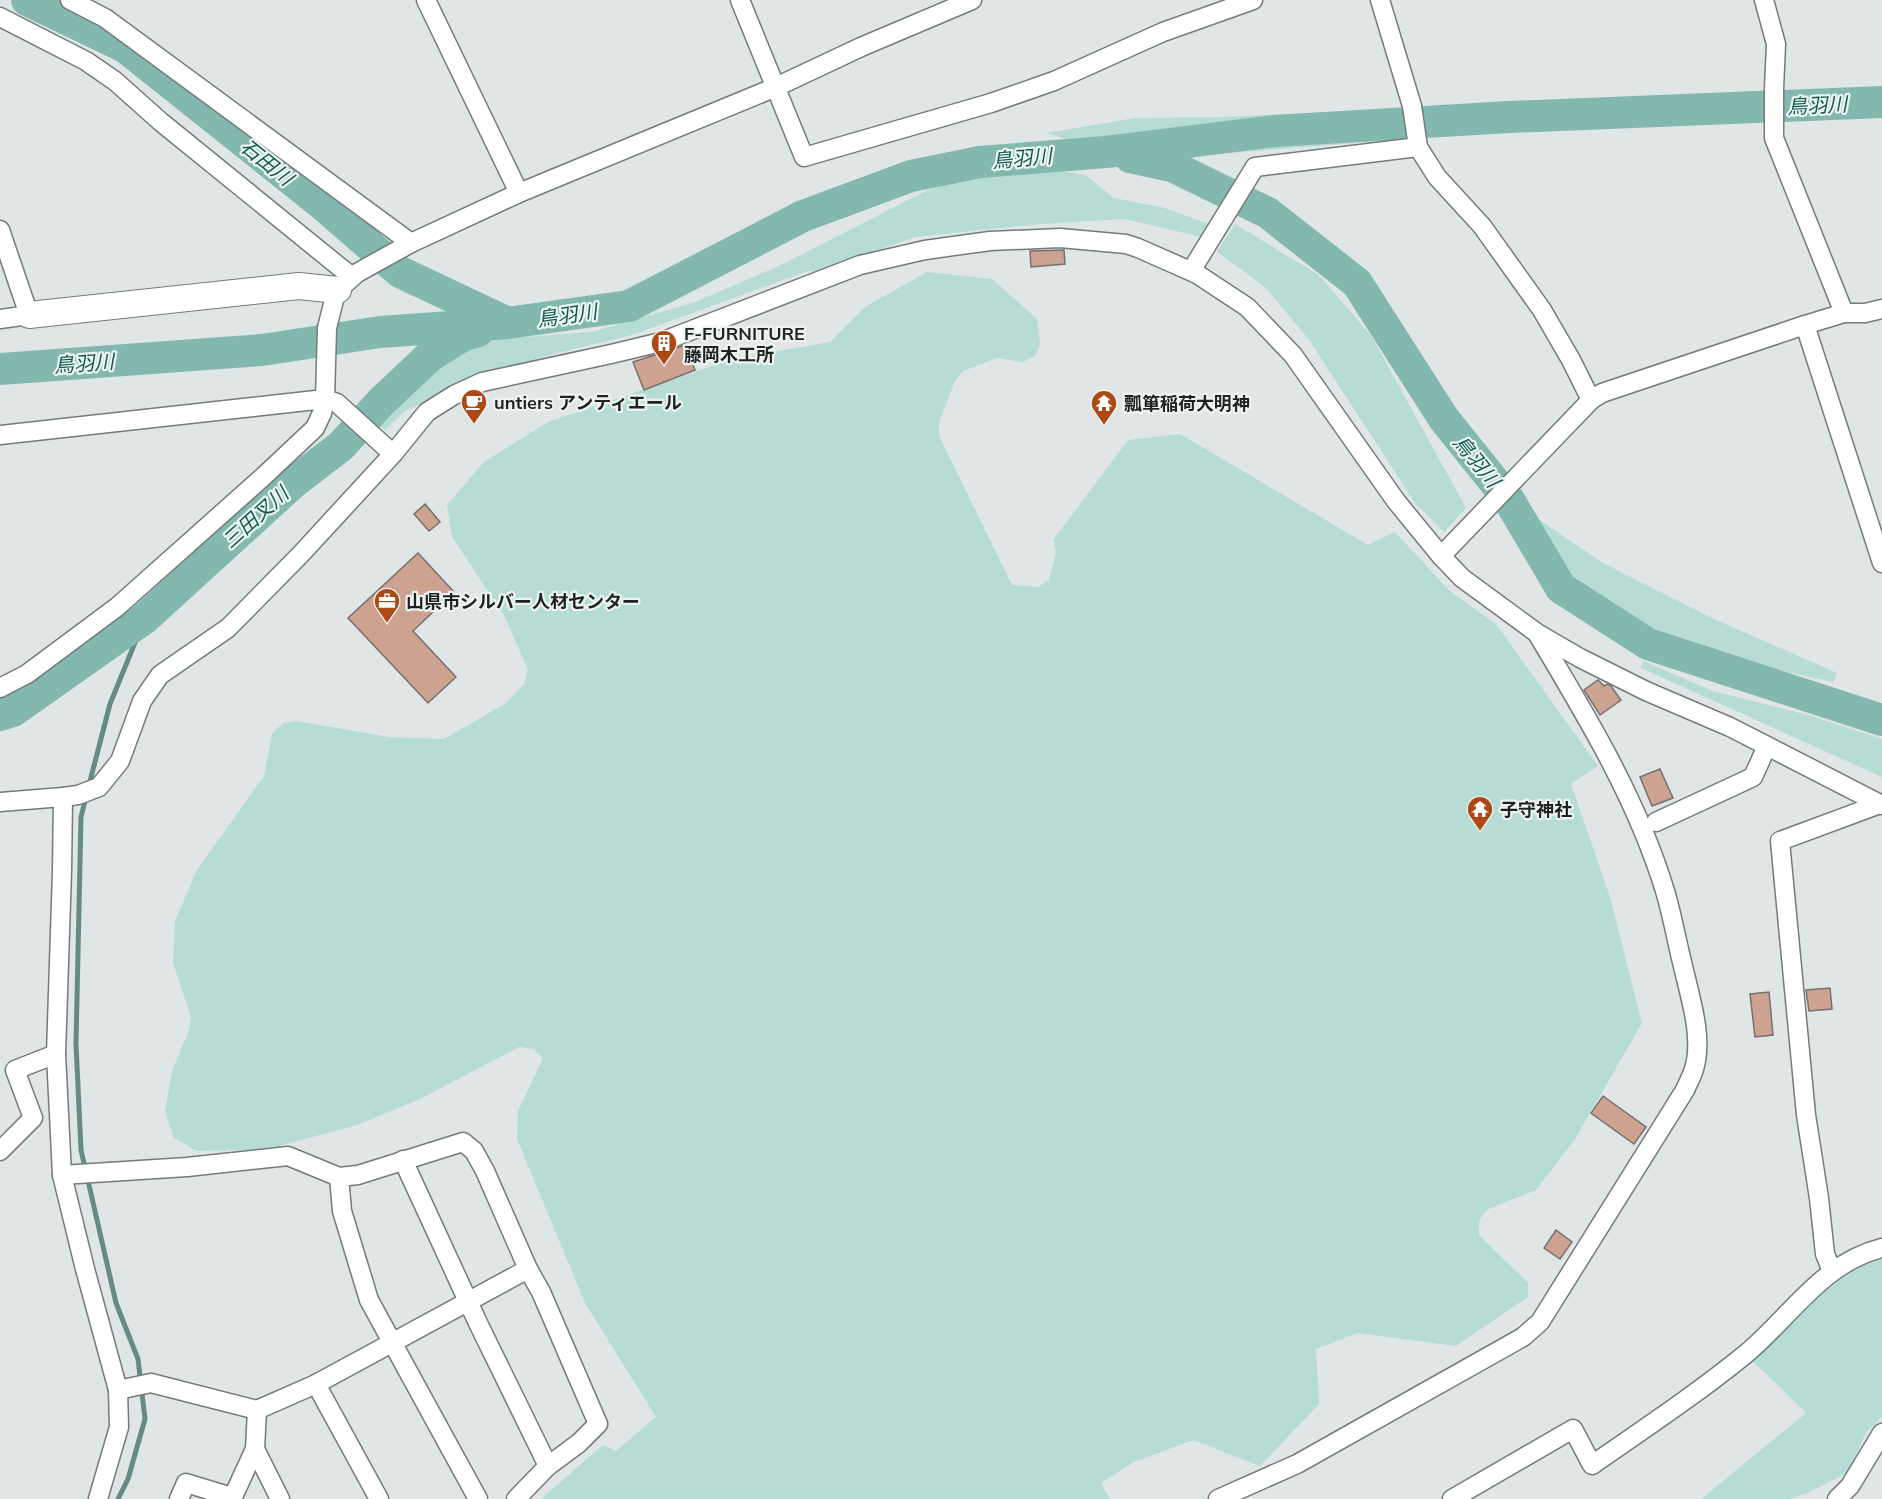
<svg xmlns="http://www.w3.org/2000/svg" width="1882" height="1499" viewBox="0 0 1882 1499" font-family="Mulish,'Noto Sans JP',sans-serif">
  <rect width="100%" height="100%" fill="#dfe6e5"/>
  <!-- green -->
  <g fill="#b7dcd5">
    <polygon points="1399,109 1405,139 1229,153 1136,135 1072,141 1046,133 1135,118 1221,117"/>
    <polygon points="1062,171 1085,175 1114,198 1165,208 1211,225 1202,237 1124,219 1041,224 915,237 815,272 808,271 632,335 557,353 475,377 405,411 385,430 375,422 410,384 455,349 484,340 592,332 695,302 779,266 926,191 973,175"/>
    <polygon points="1235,224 1319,275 1372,337 1466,508 1444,532 1415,503 1310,341 1265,287 1217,252"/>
    <polygon points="927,272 992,279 1037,319 1040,344 1035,356 1023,362 997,358 963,371 955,381 939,423 939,436 1012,585 1038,587 1049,580 1056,553 1054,539 1128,440 1180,434 1368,545 1395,532 1450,591 1496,624 1598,766 1571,784 1610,897 1642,1023 1575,1139 1536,1190 1486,1210 1479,1222 1479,1235 1528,1283 1528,1297 1456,1346 1357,1333 1316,1349 1319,1404 1260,1466 1193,1440 1134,1462 1101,1483 1110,1499 541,1499 603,1445 616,1451 656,1417 585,1303 517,1139 518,1111 543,1058 533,1049 519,1047 420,1099 357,1125 264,1150 197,1151 174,1138 165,1112 172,1071 189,1030 191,1017 173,963 175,921 197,870 264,776 272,734 283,723 296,721 389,737 444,739 506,703 524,684 528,670 505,617 452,537 447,505 484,462 548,422 733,359 830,342 865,307"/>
    <polygon points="1522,508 1603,563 1714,619 1837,673 1833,682 1741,662 1675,639 1623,615 1561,572 1541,549"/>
    <polygon points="1643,661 1713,691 1808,715 1882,739 1882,777 1641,668"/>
    <polygon points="1882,1259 1882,1417 1866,1433 1847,1473 1805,1494 1789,1499 1701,1499 1806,1413 1750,1358 1804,1308 1830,1287 1859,1267"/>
  </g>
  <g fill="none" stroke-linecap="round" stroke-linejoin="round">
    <!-- stream -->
    <g stroke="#658b84" stroke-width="5">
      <polyline points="89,785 110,704 145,618"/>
      <polyline points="86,797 81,817 76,1044 81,1150 116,1303 138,1359 145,1419 128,1479 118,1499"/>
    </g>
    <!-- river -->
    <g stroke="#83b8af" stroke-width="32">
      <polyline points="27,0 125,47 322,204 400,272 506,322"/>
      <polyline points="1130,157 1172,166 1268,213 1357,283 1444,419 1509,500 1561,588 1648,644 1882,720"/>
      <polyline points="0,369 262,350 380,332 508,323 629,306 803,216 911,176 980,162 1106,152 1275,131 1509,117 1882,102"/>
      <polyline points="0,715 13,711 145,618 294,482 341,446 381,402 430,356 464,335 478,331"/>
    </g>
  </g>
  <!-- building -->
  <g fill="#cda291" stroke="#76716e" stroke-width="1.5">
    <polygon points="1064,250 1065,264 1031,267 1030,251"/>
    <polygon points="685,345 695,370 644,390 633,362"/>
    <polygon points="425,504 440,522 429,531 414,514"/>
    <polygon points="418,553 454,592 413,631 456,677 428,703 348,618"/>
    <polygon points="1598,680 1604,686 1607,684 1611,686 1621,700 1600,715 1584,690"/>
    <polygon points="1660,769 1673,798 1652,806 1640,777"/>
    <polygon points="1830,988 1832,1009 1809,1011 1806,990"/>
    <polygon points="1769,992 1773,1035 1755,1037 1750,994"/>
    <polygon points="1603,1096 1646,1127 1634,1144 1591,1113"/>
    <polygon points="1556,1230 1572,1242 1560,1259 1544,1248"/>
  </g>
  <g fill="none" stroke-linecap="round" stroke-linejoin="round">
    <!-- street casing -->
    <g stroke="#747b7a" stroke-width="21">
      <g id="street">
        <polyline points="70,0 105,18 411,243"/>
        <polyline points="426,0 519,193"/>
        <polyline points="740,0 804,157 991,103 1054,81 1163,32 1253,0"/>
        <polyline points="1380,0 1412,106 1418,147 1437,177 1482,226 1542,310 1571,360 1591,400"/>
        <polyline points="1764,0 1776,44 1774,89 1774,138 1844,313"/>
        <polyline points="0,17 86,61 115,81 161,122 352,277"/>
        <polyline points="0,230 29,315 0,319"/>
        <polyline points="1191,271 1255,167 1418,147"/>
        <polyline points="1805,325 1882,563"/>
        <polyline points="0,435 325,399 337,403 393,454"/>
        <polyline points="1441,556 1591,400 1602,393 1805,325 1844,313 1865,313 1882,309"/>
        <polyline points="0,688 27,674 117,607 264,476 315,428 322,413 325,399 327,328 334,300 338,290 357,273 411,243 519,193 776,87 861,47 972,0"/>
        <polyline points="63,797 62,871 56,1054 62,1175 85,1269 118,1390 119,1427 98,1499"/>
        <polyline points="0,802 63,797 78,795 99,787 120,761 142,701 160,675 228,628 301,554 393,454 427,412 454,395 482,382 611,354 661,342 860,265 925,250 990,241 1060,238 1126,244 1138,248 1197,274 1247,307 1293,355 1396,501 1441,556 1462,578 1537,633 1580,658 1646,691 1730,727 1882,805"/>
        <polyline points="1656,822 1753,777 1767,746"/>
        <polyline points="0,1151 33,1118 15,1070 56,1054"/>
        <polyline points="403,1160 478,1323 548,1466"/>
        <polyline points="62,1175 187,1167 288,1156 339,1177 358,1175 463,1142 474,1151 485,1171 528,1269 541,1292 598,1424 579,1443 548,1466 516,1499"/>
        <polyline points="339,1177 342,1211 369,1300 478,1499"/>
        <polyline points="1832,1271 1825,1254 1819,1198 1806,1115 1780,841 1880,804"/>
        <polyline points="316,1384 379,1499"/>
        <polyline points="118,1390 151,1383 257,1410 316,1384 528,1269"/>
        <polyline points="255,1449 280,1499"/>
        <polyline points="179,1499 186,1483 232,1497"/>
        <polyline points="232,1499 255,1449 257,1410"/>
        <path d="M1218,1499L1297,1464L1523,1337L1540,1322L1685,1090C1688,1083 1692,1076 1694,1069C1704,1037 1689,994 1682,962C1676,938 1672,914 1665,891C1637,799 1587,717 1538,635"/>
        <path d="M1452,1499L1573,1429L1592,1465C1644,1429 1698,1393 1747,1353C1792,1315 1822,1263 1882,1248"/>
        <polyline points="1837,1499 1850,1486 1882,1433"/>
      </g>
    </g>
    <!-- secondary casing -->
    <g stroke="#747b7a" stroke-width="28">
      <polyline id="secondary" points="29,315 299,286 338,290"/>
    </g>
    <!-- street -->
    <use href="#street" stroke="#fff" stroke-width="18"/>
    <!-- secondary -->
    <use href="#secondary" stroke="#fff" stroke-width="26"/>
  </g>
  <!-- icons -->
  <defs>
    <g id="building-pin" transform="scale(1.35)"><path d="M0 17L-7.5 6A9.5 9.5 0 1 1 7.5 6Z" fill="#ad4916" stroke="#ecf4f2"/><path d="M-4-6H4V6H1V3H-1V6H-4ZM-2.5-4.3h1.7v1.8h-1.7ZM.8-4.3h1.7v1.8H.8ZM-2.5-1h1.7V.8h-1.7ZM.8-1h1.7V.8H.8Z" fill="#fff"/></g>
    <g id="cafe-pin" transform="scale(1.35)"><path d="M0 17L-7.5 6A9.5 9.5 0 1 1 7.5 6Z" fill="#ad4916" stroke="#ecf4f2"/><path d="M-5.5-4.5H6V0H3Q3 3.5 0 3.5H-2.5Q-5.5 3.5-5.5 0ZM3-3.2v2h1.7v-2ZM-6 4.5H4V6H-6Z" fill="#fff"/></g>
    <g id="temple-pin" transform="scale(1.35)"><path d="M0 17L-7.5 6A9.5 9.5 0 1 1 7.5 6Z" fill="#ad4916" stroke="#ecf4f2"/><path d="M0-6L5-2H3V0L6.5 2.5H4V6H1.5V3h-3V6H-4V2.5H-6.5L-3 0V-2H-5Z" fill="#fff"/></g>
    <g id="office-pin" transform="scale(1.35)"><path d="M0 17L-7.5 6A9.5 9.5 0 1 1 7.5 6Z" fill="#ad4916" stroke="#ecf4f2"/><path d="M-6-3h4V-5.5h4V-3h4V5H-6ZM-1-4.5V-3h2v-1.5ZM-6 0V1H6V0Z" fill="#fff"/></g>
  </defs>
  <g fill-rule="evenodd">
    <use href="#building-pin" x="664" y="343"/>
    <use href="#cafe-pin" x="474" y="402"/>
    <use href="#temple-pin" x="1104" y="403"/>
    <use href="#office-pin" x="387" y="601"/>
    <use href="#temple-pin" x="1480" y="809"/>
  </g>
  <g text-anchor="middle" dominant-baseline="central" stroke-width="4.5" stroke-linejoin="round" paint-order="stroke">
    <!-- poi labels -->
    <g font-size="18" font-weight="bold" fill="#1f2221" stroke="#ecf4f2" text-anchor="start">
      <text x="684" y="333">F-FURNITURE<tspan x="684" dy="21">藤岡木工所</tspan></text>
      <text x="494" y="402">untiers アンティエール</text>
      <text x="1124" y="403">瓢箪稲荷大明神</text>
      <text x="406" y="601">山県市シルバー人材センター</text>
      <text x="1500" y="809">子守神社</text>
    </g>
    <!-- water labels -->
    <g font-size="20" font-style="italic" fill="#0e5850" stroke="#ecf4f2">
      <text transform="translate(1817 105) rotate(-3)">鳥羽川</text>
      <text transform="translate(1022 158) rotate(-5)">鳥羽川</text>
      <text transform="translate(267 162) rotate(39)">石田川</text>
      <text transform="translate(567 315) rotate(-8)">鳥羽川</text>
      <text transform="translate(84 363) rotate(-4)">鳥羽川</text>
      <text transform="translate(1477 461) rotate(51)">鳥羽川</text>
      <text transform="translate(255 517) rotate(-42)">三田叉川</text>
    </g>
  </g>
</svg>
